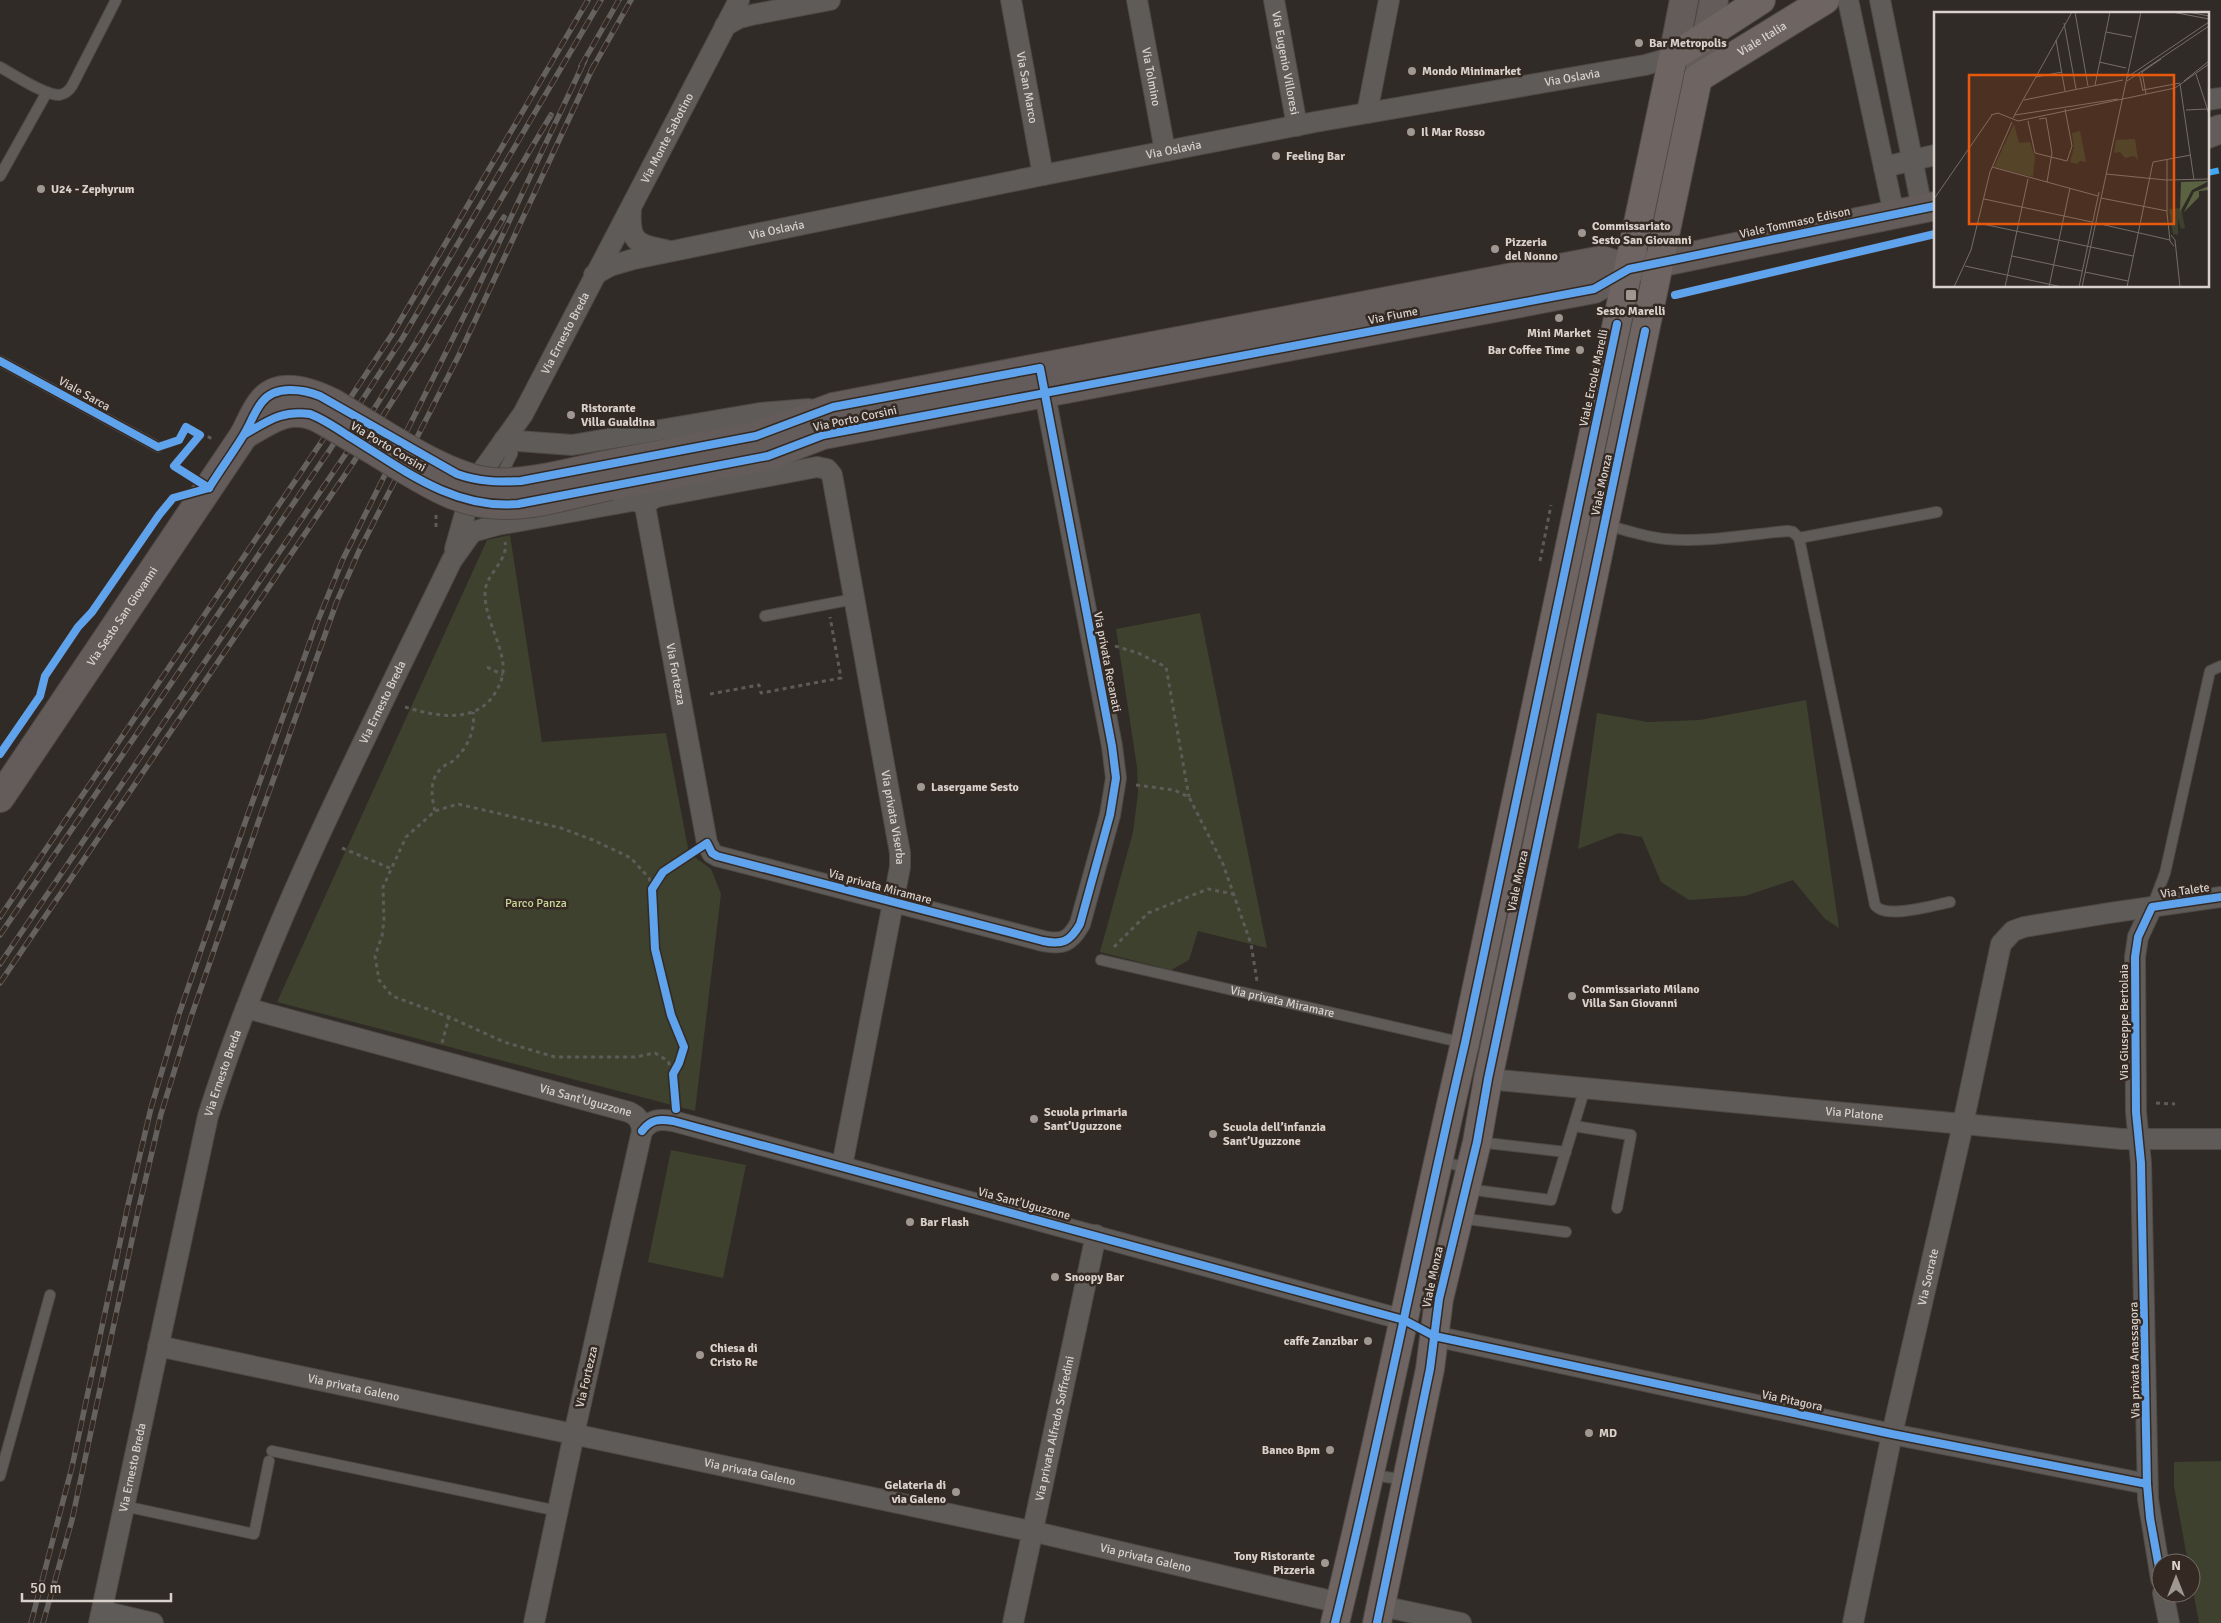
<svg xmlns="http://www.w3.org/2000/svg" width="2221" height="1623" viewBox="0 0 2221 1623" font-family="Signika,sans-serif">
  <rect width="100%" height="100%" fill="#312b27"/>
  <!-- green -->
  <g fill="#3d412e">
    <polygon points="510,535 542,742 666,733 689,853 711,869 721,894 695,1111 277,1002 487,540"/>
    <polygon points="1200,613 1267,948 1198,931 1189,960 1171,970 1100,952 1133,832 1138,793 1137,767 1116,629"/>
    <polygon points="1806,700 1839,928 1825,919 1793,880 1745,896 1689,900 1661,882 1642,837 1619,833 1578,849 1597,713 1648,722 1700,720"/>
    <polygon points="671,1150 746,1165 723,1278 648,1262"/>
    <polygon points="2221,1461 2221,1623 2199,1623 2191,1580 2191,1563 2188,1563 2174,1486 2174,1462"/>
  </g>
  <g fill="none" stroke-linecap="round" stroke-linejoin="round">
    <!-- lane casing -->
    <g stroke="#4e4945" stroke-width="12">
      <g id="lane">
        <path d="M0,67C14,75 44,95 59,95C65,94 69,91 72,86L116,0"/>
        <polyline points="0,176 47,92"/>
        <polyline points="0,361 158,447"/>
        <polyline points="504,470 512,454 514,440"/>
        <path d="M1606,525C1626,530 1645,537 1666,539C1706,543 1748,534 1788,531L1793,532L1799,538L1875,905C1885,920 1934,905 1950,902"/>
        <polyline points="1799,538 1937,512"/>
        <polyline points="765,616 854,599"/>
        <polyline points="2152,907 2165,873 2210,671 2221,666"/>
        <path id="s1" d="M1101,960L1464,1043"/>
        <polyline points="1574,1126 1631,1135 1617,1208"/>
        <polyline points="1478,1142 1566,1152"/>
        <polyline points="1439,1161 1469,1168"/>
        <polyline points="1467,1189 1551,1200 1585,1088"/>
        <polyline points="1459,1218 1566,1232"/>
        <polyline points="272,1451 558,1511"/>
        <polyline points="1372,1475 1407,1480"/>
        <polyline points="0,1476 50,1295"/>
        <polyline points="124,1506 254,1534 269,1461"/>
      </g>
    </g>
    <!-- street casing -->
    <g stroke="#4e4945" stroke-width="22">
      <g id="street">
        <path id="s2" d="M1011,0L1043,175"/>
        <path id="s3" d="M1137,0L1165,151"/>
        <path id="s4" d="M1274,0L1297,126"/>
        <polyline points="1848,0 1894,214"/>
        <polyline points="1880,0 1922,208"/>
        <polyline points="725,26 739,18 751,15 830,0"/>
        <polyline points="2207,100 2221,98"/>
        <polyline points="1367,113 1389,0"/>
        <polyline points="1884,167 1935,155"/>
        <path d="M631,209C629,241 636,245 666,250"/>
        <path id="s5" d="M594,275L610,266L634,259L1043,175L1315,122L1645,65L1673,57"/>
        <polyline points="504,440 572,445 760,413 809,409"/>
        <path id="s6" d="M483,470L523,414L739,0"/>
        <path id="s7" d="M645,506L707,843L712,853L717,856L1043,941C1062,945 1070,942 1080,924L1110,815L1116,778L1112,746L1042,379"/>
        <path id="s8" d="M645,506L648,502L656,497L817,467L827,469L832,475L900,853V867L842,1166"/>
        <polyline points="472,532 497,525 632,501 637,501 645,506"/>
        <polyline points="455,549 466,510"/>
        <polyline points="2152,907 2138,937 2135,957 2136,1112 2141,1163 2148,1499 2161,1579"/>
        <path id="s9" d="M246,1008L629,1112C638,1116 641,1121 642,1131L574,1434L534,1623"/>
        <path id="s10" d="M1488,1079L2122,1139H2221"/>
        <path d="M642,1131C651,1119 659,1119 673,1121L1404,1320"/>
        <polyline points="1434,1336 1892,1434 2147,1484"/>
        <path id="s11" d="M158,1346L1044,1534L1340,1603"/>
        <polyline points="2163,1593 2169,1623"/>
        <polyline points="1381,1606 1461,1623"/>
        <polyline points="102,1611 153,1623"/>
        <path id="s12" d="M99,1623L208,1116C269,923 364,742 452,560L472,532"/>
        <path id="s13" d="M1013,1623L1096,1235"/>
        <path id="s14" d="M1853,1623L1892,1434L1960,1138L2001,944L2013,931L2024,927L2109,913L2221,897"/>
      </g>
    </g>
    <!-- secondary casing -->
    <g stroke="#4e4945" stroke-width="30">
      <g id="secondary">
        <polyline points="1673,57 1684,0"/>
        <polyline points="1698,78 1714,0"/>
        <polyline points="2207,134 2221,129"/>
        <path d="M244,435C271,419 291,403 322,420"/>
        <polyline points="605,465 756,436 833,407 1602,260 1629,269"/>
        <polyline points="610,486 768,456 823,435 1594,289 1629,269 1935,206"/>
        <path id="s15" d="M0,798L244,435C250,424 255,410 263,401C281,380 313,393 333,403"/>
      </g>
    </g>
    <!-- primary casing -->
    <g stroke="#4e4945" stroke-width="30">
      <g id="primary">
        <path id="s16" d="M1698,78L1825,0"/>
        <path d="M1335,1623C1382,1431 1420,1236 1465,1043L1673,57L1761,0"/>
        <polyline points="1377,1623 1430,1369 1439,1299 1477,1142 1488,1079 1698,78"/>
      </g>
    </g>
    <!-- path -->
    <g stroke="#5f5b58" stroke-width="3" stroke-dasharray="4 4" stroke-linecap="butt">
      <polyline points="170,443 179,440 186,427 213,439"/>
      <polyline points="190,477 174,466 200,435"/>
      <polyline points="436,527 436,512"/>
      <polyline points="1540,561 1551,505"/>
      <polyline points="1115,646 1138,653 1166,667 1189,797"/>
      <polyline points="487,667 503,675"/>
      <polyline points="710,694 759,685 761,693 841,678 830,617"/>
      <path d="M405,707C435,716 476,725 495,693C501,684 504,674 503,664C500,640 485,617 485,594C484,575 509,561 505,542"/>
      <polyline points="1136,785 1174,790 1189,797 1223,864 1251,944 1257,981"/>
      <path d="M435,811C431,795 429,778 443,767C446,764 450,763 453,761C467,749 476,730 473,712"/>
      <polyline points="342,848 392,869"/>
      <polyline points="652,889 649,878 631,858 593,840 561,828 458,804 435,811 406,837 383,887 384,920 382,936 375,956 379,980 392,996 449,1017 504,1042 555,1057 635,1057 655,1053 668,1061 673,1074"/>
      <polyline points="1114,947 1148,913 1208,889 1233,894"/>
      <polyline points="442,1043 449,1017"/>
      <polyline points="677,1103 673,1074 679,1063 684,1047 671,1015 655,949 652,889 663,872 691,852"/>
      <polyline points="2156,1103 2175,1104"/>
    </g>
    <!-- lane -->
    <use href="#lane" stroke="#5f5b58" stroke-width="10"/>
    <!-- street -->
    <use href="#street" stroke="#5f5b58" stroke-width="20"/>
    <!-- secondary -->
    <use href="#secondary" stroke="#645c5a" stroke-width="28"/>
    <!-- primary -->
    <use href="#primary" stroke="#6e6462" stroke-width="28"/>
    <!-- rail casing -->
    <g stroke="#65615e" stroke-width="5.5">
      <g id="rail">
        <polyline points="581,66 619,0"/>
        <polyline points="591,71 631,0"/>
        <polyline points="0,917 320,444 393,333 588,0"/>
        <polyline points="0,935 329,451 402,339 601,0"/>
        <polyline points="0,964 345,455 415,344 551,115"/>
        <polyline points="0,983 353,463 426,348 504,217"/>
        <polyline points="31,1623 72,1467 128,1205 151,1108 179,1014 247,817 316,625 343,559 473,298 585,60"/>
        <polyline points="43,1623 72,1520 139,1207 161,1114 191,1017 259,820 337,601 359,551 459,355 594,65"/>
      </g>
    </g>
    <!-- rail -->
    <use href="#rail" stroke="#352a23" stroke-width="4" stroke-dasharray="11" stroke-linecap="butt"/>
    <!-- secondary-bridge casing -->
    <g stroke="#4e4945" stroke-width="30" stroke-linecap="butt">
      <g id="secondary-bridge">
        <path d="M333,403C376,428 444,478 492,482C525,485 572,472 605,465"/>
        <path d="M322,420C346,434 370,448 394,463C428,483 460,505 502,505C537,506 575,493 610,486"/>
      </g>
    </g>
    <!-- secondary-bridge -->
    <use href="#secondary-bridge" stroke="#645c5a" stroke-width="28"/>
    <!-- quiet -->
    <polyline stroke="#3fa9f5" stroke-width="6" stroke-dasharray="12 6" stroke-linecap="butt" points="2207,173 2221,170"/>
    <!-- cycleway casing -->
    <g stroke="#352a23" stroke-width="11">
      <g id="cycleway">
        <polyline points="1675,295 1935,234"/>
        <polyline points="0,361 158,447 179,440 186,427 200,435 174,466 209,488"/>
        <path d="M245,434C268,421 282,410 310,414C323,419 335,427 347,435C400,467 452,510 518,504L768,456L823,435L1594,289L1629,269L1935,206"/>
        <path d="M209,488C220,470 232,454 243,436C250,425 254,412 262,402C275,385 303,389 320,396L457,474C479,482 498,482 521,481L756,436L833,407L1040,368L1112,746L1116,778L1110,815L1080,924C1070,942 1062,945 1043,941L717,856L712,853L707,843L663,872L652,889L655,949L671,1015L684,1047L679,1063L673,1074L676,1109"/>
        <polyline points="0,754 40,696 45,676 78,627 92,612 159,515 173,498 209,488"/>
        <path d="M642,1131C651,1119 659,1119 673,1121L1404,1320L1434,1336L1892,1434L2147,1484"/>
        <polyline points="2161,1579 2150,1518 2147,1484 2141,1163 2136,1112 2135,957 2138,937 2152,907 2221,897"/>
        <path d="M1335,1623C1382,1431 1420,1236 1465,1043L1617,324"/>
        <polyline points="1377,1623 1430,1369 1439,1299 1477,1142 1488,1079 1645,331"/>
      </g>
    </g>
    <!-- cycleway -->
    <use href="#cycleway" stroke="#60a3ed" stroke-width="8"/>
  </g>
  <!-- markers -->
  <g fill="#9e9792" stroke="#352a23" stroke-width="2">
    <circle cx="1639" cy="43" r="5"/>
    <circle cx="1412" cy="71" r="5"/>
    <circle cx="1411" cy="132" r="5"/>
    <circle cx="1276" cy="156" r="5"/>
    <circle cx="41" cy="189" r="5"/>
    <circle cx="1582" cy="233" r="5"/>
    <circle cx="1495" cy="249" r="5"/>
    <rect x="1625" y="289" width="12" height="12" rx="2.5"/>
    <circle cx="1559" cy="318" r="5"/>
    <circle cx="1580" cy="350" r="5"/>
    <circle cx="571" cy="415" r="5"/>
    <circle cx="921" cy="787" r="5"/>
    <circle cx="1572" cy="996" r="5"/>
    <circle cx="1034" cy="1119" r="5"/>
    <circle cx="1213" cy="1134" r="5"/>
    <circle cx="910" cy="1222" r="5"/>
    <circle cx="1055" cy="1277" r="5"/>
    <circle cx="1368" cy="1341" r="5"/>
    <circle cx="700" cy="1355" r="5"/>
    <circle cx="1589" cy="1433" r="5"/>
    <circle cx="1330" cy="1450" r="5"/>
    <circle cx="956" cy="1492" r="5"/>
    <circle cx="1325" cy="1563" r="5"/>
  </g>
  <g text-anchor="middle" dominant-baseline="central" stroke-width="5" stroke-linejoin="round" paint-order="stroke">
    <!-- street labels -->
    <g font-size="12" fill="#d8d1cc" stroke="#352a23">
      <text stroke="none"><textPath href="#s16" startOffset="75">Viale Italia</textPath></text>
      <text stroke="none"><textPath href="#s4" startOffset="64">Via Eugenio Villoresi</textPath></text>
      <text stroke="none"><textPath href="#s3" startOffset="78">Via Tolmino</textPath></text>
      <text stroke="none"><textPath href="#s5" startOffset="999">Via Oslavia</textPath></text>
      <text stroke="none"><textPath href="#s2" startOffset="89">Via San Marco</textPath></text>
      <text stroke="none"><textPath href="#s6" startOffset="380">Via Monte Sabotino</textPath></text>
      <text stroke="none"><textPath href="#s5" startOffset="594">Via Oslavia</textPath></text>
      <text transform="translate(1795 223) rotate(-12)">Viale Tommaso Edison</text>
      <text stroke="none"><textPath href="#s5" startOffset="189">Via Oslavia</textPath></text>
      <text transform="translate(1393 316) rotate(-11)">Via Fiume</text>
      <text stroke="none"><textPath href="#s6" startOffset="160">Via Ernesto Breda</textPath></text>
      <text transform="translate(1594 378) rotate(-78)">Viale Ercole Marelli</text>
      <text transform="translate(84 394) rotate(29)">Viale Sarca</text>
      <text transform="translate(855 419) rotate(-12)">Via Porto Corsini</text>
      <text transform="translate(388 447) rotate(31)">Via Porto Corsini</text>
      <text transform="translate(1602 485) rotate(-78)">Viale Monza</text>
      <text stroke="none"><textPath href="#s15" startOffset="219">Via Sesto San Giovanni</textPath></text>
      <text transform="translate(1107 662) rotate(79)">Via privata Recanati</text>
      <text stroke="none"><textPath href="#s7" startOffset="171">Via Fortezza</textPath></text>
      <text stroke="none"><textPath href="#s12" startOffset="968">Via Ernesto Breda</textPath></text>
      <text stroke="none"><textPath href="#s8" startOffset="544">Via privata Viserba</textPath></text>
      <text transform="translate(1518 881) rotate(-78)">Viale Monza</text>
      <text transform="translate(880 887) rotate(15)">Via privata Miramare</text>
      <text transform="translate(2185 891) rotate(-8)">Via Talete</text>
      <text stroke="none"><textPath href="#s1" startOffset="186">Via privata Miramare</textPath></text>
      <text transform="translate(2124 1022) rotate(-90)">Via Giuseppe Bertolaia</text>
      <text stroke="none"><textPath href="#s12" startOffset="564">Via Ernesto Breda</textPath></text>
      <text stroke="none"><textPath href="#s9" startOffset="352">Via Sant'Uguzzone</textPath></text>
      <text stroke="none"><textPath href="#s10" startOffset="368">Via Platone</textPath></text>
      <text transform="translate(1024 1204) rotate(15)">Via Sant'Uguzzone</text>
      <text transform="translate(1433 1277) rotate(-78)">Viale Monza</text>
      <text stroke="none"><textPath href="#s14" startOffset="354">Via Socrate</textPath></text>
      <text transform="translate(2135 1360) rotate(-91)">Via privata Anassagora</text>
      <text transform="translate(587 1377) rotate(-77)">Via Fortezza</text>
      <text stroke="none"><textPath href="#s11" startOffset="200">Via privata Galeno</textPath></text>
      <text transform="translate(1792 1401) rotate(12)">Via Pitagora</text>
      <text stroke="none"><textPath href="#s13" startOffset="199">Via privata Alfredo Soffredini</textPath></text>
      <text stroke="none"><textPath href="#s12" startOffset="159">Via Ernesto Breda</textPath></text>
      <text stroke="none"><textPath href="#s11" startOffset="605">Via privata Galeno</textPath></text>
      <text stroke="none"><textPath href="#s11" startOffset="1010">Via privata Galeno</textPath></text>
    </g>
    <!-- poi labels -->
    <g font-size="12" font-weight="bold" fill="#d8d1cc" stroke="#352a23" text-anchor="start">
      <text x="1649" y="43">Bar Metropolis</text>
      <text x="1422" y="71">Mondo Minimarket</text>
      <text x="1421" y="132">Il Mar Rosso</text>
      <text x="1286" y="156">Feeling Bar</text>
      <text x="51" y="189">U24 - Zephyrum</text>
      <text x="1592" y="226">Commissariato<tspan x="1592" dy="14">Sesto San Giovanni</tspan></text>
      <text x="1505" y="242">Pizzeria<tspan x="1505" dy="14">del Nonno</tspan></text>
      <text x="1631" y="311" text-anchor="middle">Sesto Marelli</text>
      <text x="1559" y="333" text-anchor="middle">Mini Market</text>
      <text x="1570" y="350" text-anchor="end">Bar Coffee Time</text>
      <text x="581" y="408">Ristorante<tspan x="581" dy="14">Villa Gualdina</tspan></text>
      <text x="931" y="787">Lasergame Sesto</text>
      <text x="1582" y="989">Commissariato Milano<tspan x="1582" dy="14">Villa San Giovanni</tspan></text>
      <text x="1044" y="1112">Scuola primaria<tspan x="1044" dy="14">Sant’Uguzzone</tspan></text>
      <text x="1223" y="1127">Scuola dell’infanzia<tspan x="1223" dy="14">Sant’Uguzzone</tspan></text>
      <text x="920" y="1222">Bar Flash</text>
      <text x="1065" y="1277">Snoopy Bar</text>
      <text x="1358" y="1341" text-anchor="end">caffe Zanzibar</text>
      <text x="710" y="1348">Chiesa di<tspan x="710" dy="14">Cristo Re</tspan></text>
      <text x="1599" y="1433">MD</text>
      <text x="1320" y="1450" text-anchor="end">Banco Bpm</text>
      <text x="946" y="1485" text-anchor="end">Gelateria di<tspan x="946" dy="14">via Galeno</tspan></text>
      <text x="1315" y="1556" text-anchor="end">Tony Ristorante<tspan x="1315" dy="14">Pizzeria</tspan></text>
    </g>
    <!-- park labels -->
    <g font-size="12" fill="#c7d797" stroke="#352a23">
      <text x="536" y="903">Parco Panza</text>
    </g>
  </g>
  <!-- overview -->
  <g transform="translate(1934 12)">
    <rect width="275" height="275" fill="#312b27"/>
    <path d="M80,112L85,131L96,130L101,145L99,165L60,155ZM146,119L152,150L146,149L143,152L136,150L140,136L138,121ZM201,127L204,148L200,144L191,146L186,140L180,141L182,128ZM247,196L251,216L247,217L244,207V223L239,222L235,197Z" fill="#3d412e"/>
    <path d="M275,169L258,178L246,200L247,170ZM275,174V178L265,179V185L250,200L260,180Z" fill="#5b6242"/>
    <path fill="none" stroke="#746d69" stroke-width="1" d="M141,0L154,74M238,0L275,7M254,0L275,4M130,11L142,77M172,20L198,25M122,28L131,79M165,50L192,56M205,61L209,79M262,62L275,102M102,65L128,60M192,66L275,10M193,69L275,14M250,69L275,49M246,72L260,168M161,73L176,0M209,78L246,71M212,82L208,60L227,47M90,88L189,68M252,98L273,97M57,103L64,101L84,109L241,76L275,52M81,103L184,87M79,106L138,0M105,107L112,106L118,141L113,170M94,109L101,141L133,149L138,134L131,97M233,147V201L236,229L240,234M58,155L164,184M172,162L232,168L275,167M167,186L233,199M0,187L58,103M50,187L158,210M44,211L199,244M162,211L236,228M237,223L241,228L246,275M78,244L148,259M31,254L128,275M151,260L194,269M20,275L37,238L56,160L78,110M71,275L94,167M115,275L136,176M145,275L165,180M148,275L207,0M193,275L219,150L257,143"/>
    <path fill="#e8590c" fill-opacity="0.15" stroke="#e8590c" stroke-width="2.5" d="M35,63H240V212H35Z"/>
    <rect width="275" height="275" fill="none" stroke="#d8d1cc" stroke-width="2.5"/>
  </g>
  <!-- north arrow -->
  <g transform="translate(2176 1578)"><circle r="24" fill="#352a23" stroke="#766d67"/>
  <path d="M0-4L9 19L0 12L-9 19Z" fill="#9e9792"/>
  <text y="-8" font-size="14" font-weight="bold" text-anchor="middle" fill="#d8d1cc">N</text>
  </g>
  <!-- scale -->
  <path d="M22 1593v8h149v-8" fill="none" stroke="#d8d1cc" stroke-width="2.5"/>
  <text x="30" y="1593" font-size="15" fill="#d8d1cc" stroke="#352a23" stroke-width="4" paint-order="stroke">50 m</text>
</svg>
